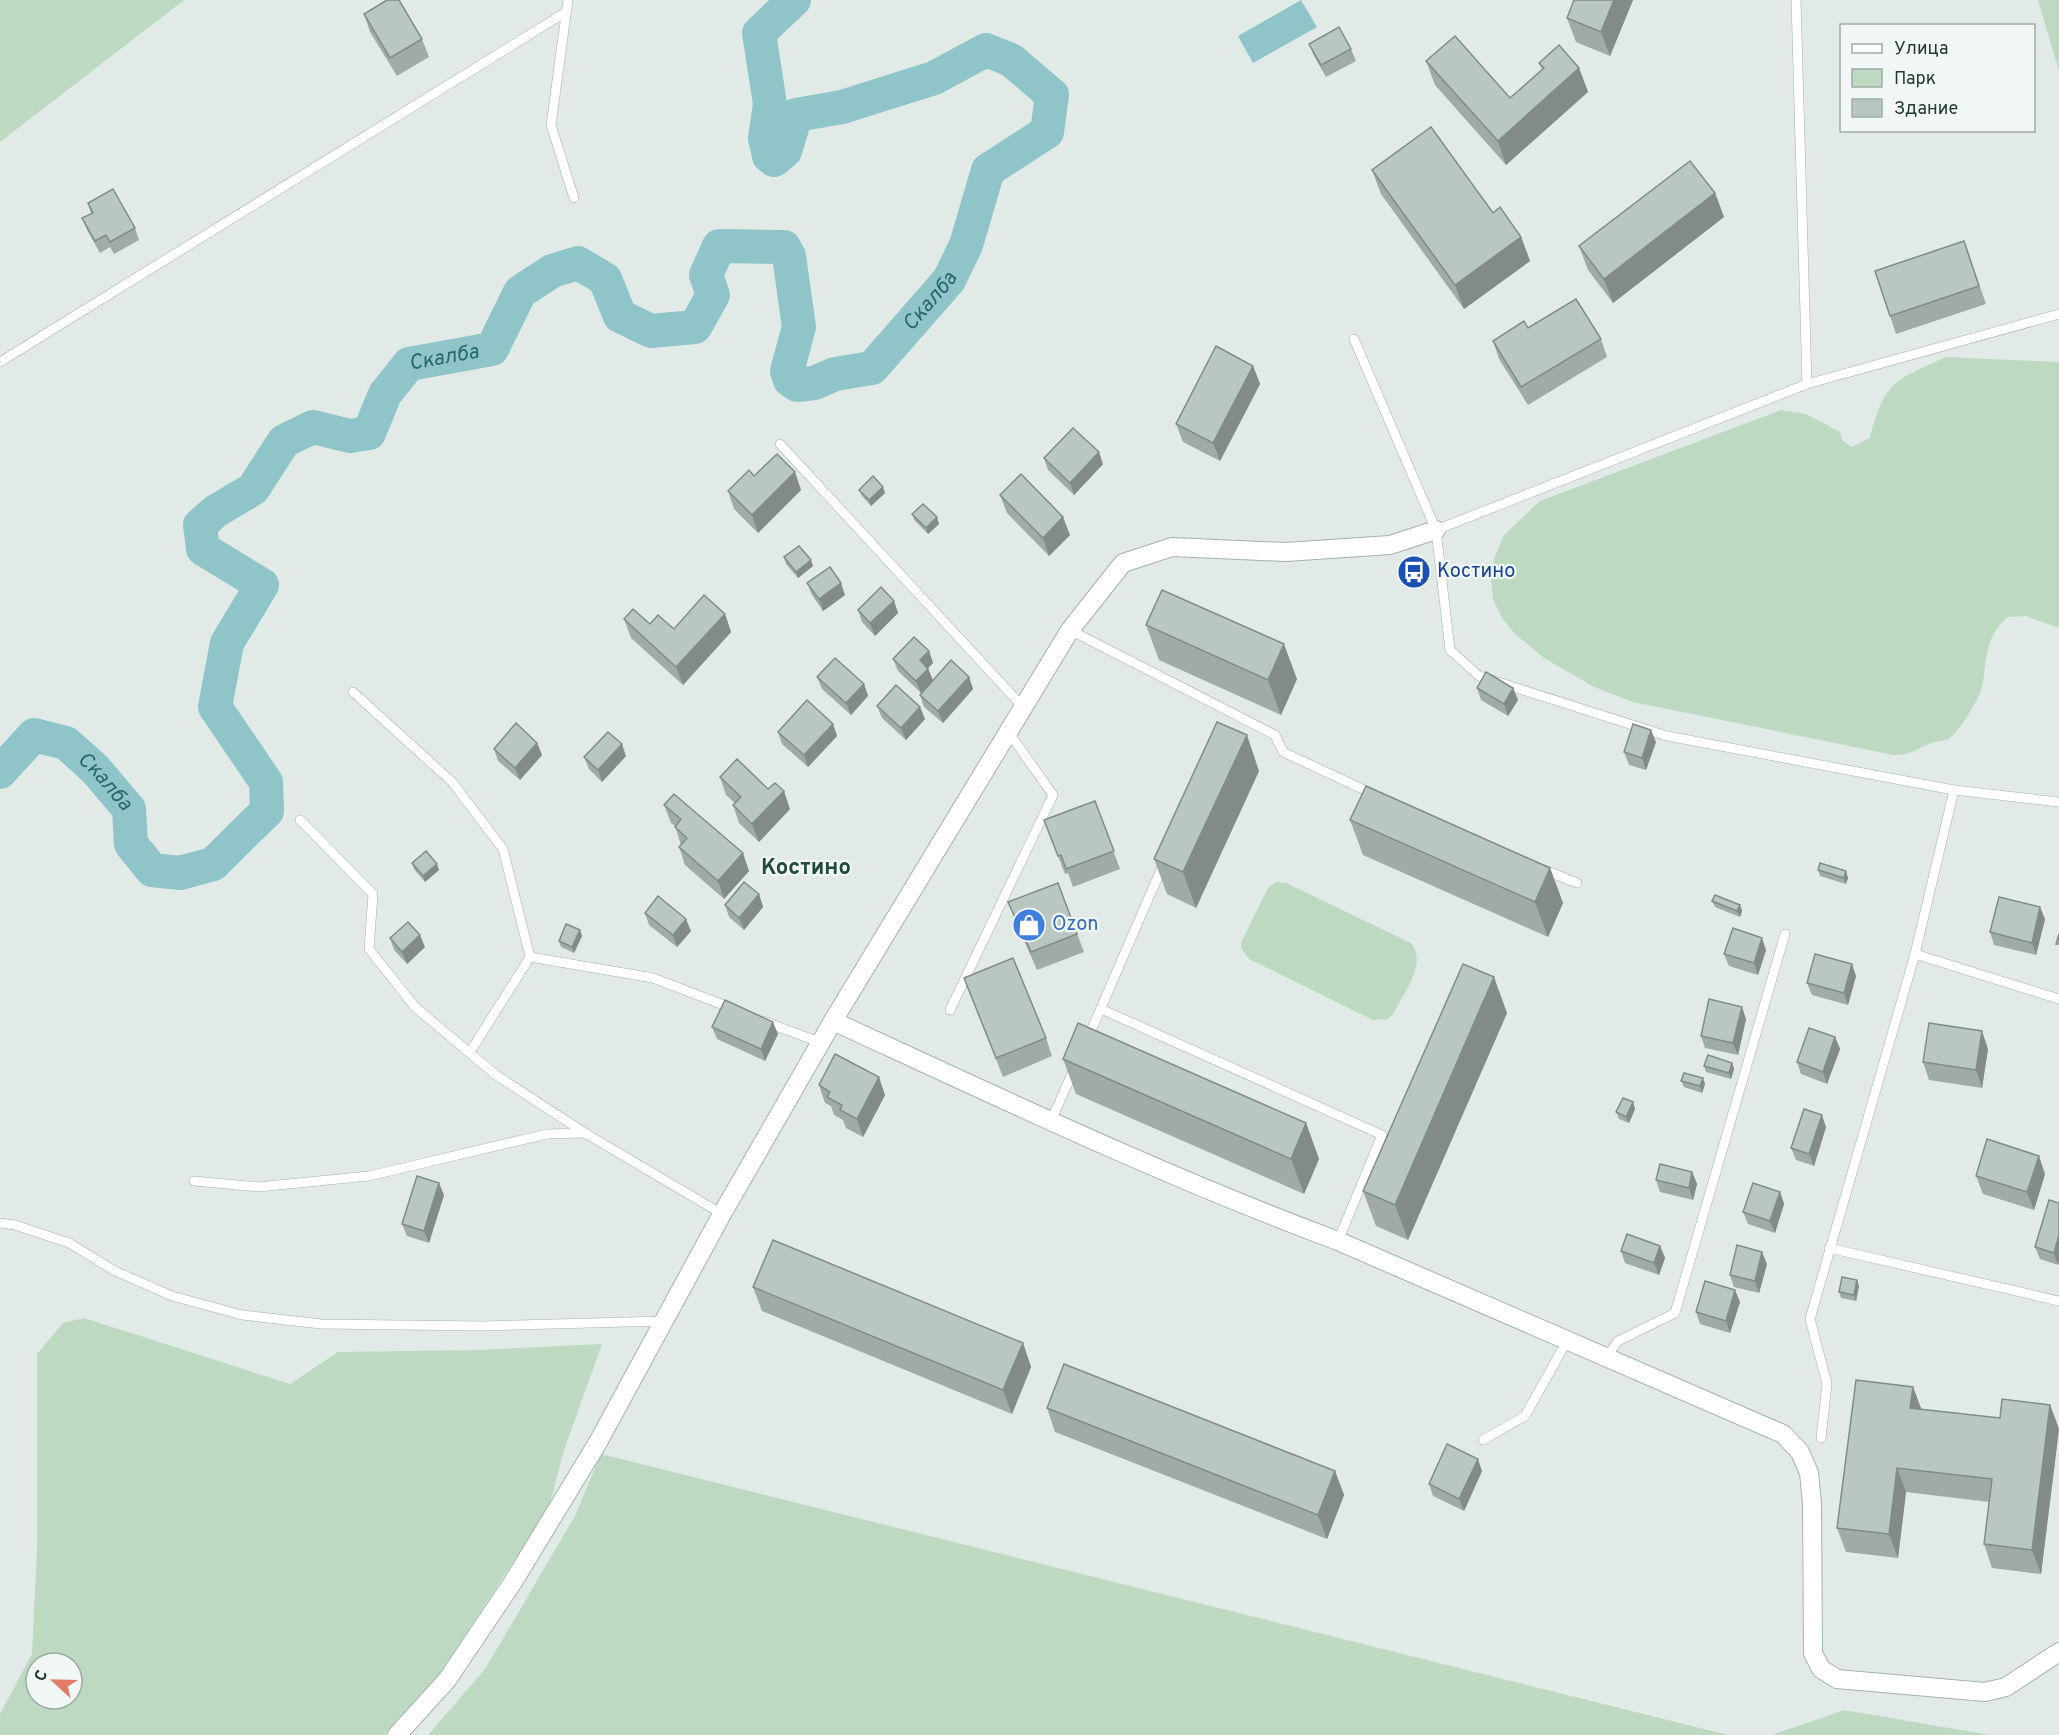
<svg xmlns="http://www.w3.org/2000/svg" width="2059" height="1735" viewBox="0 0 2059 1735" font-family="Overpass,sans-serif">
  <rect width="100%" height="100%" fill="#e1eae6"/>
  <!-- green -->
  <g fill="#bdd9c2" fill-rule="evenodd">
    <polygon points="0,0 184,0 0,142"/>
    <polygon points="2038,0 2059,0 2059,71"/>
    <path d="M1946,357L2059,362V628L2026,616L2008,617C1983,639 1988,657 1982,687C1979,699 1960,730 1950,738C1945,741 1938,741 1932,743C1914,749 1915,754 1894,755L1633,702L1594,687L1544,658L1514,633L1502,618L1493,599L1491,579L1494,559L1504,535L1540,501L1781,410L1806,414L1840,432L1843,441L1852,447L1870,438C1885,380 1894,381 1946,357Z"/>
    <path d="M1276,882L1286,883L1411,943C1428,963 1403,994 1393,1014L1388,1019L1373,1020L1249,959L1241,948V943L1268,888Z"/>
    <path d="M84,1318L290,1384L338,1352L476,1350L602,1344L564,1450L549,1507L440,1673L385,1735H0V1714L32,1654L37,1549V1354L63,1323ZM36,1663H72V1699H36Z"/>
    <polygon points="601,1454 1728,1735 428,1735 485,1669 575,1516"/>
    <polygon points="1844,1710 1990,1735 1772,1735"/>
  </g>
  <!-- water -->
  <polygon fill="#8fc5c9" points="1301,0 1317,27 1253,63 1238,36"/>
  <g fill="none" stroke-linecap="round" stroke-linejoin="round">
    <!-- river -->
    <path stroke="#8fc5c9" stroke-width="34" id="s1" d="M0,772L34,735L66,743L95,769L129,809L131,844L152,870L180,873L213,864L267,811L266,782L215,707L227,643L262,585L203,549L200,525L216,511L253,489L284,441L313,427L350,436L369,433L385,394L409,364L492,349L520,292L552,271L578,263L605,279L620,316L651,331L695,327L713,295L706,275L719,246L784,247L789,256L799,327L787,371L790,380L797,385L814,383L835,374L872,368L949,280L966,245L988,170L1047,132L1052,95L1011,60L986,50L934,78L842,107L796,115L785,151L774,160L769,156L765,138L770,104L759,33L794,0"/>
    <!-- lane casing -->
    <g stroke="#a5b1ac" stroke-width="10">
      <g id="lane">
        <polyline points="568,0 551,125 574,198"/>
        <polyline points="1354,339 1436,530 1450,650 1479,676 1667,736 1954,790 2059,802"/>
        <polyline points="0,362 566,12"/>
        <polyline points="1807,384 2059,314"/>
        <polyline points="780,444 1023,707"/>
        <polyline points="1436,530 1807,384 1796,0"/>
        <polyline points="1070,630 1275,735 1283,752 1373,794"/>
        <polyline points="353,692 452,782 503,849 530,957 653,978 734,1009"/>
        <polyline points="300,820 373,894 369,949 415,1007 496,1075 585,1133 722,1214"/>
        <polyline points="1542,869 1577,883"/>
        <polyline points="1915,954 2059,999"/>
        <polyline points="1101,1009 1382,1135 1338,1241"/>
        <polyline points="950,1010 1053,795 1009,733"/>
        <polyline points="763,1021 819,1042"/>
        <polyline points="1087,1040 1163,865"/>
        <polyline points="470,1052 530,957"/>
        <polyline points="1051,1121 1074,1069"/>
        <polyline points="194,1181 258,1187 369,1176 547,1134 585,1133"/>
        <polyline points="0,1223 15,1225 69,1243 115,1271 172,1296 242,1315 321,1324 482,1326 664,1321"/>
        <polyline points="1829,1248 2059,1301"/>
        <polyline points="1606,1358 1618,1341 1675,1313 1785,934"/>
        <polyline points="1821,1438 1827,1384 1810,1319 1915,954 1954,790"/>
        <polyline points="1483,1440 1525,1416 1567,1341"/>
      </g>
    </g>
    <!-- street casing -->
    <g stroke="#a5b1ac" stroke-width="20">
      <polyline id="street" points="833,1021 1070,630 1123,563 1172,547 1286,552 1390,545 1436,530"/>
    </g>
    <!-- secondary casing -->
    <g stroke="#a2b5ac" stroke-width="20">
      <path id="secondary" d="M397,1735L447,1680L513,1582L597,1444L722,1214L833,1021C1000,1098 1166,1177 1338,1241L1783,1434L1800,1452L1809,1473L1812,1503L1813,1653L1821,1669L1837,1679L1985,1692L2006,1687L2059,1652"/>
    </g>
    <!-- lane -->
    <use href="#lane" stroke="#fff" stroke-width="9"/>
    <!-- street -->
    <use href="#street" stroke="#fff" stroke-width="18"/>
    <!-- secondary -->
    <use href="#secondary" stroke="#fff" stroke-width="18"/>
  </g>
  <!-- wall -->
  <g fill="#a0aba6">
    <polygon points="1633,0 1610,56 1576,42 1567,18"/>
    <polygon points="364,14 422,39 429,57 397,76 370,32"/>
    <polygon points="1309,44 1351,49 1356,61 1326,77 1314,56"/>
    <polygon points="1426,61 1510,98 1542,69 1539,63 1579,68 1588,92 1506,165 1435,85"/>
    <polygon points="1372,170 1521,237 1530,261 1464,309 1381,194"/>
    <polygon points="1715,193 1724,217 1613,303 1588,270 1579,246"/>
    <polygon points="88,203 135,228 139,240 114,254 110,247 100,253 87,230 82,218 91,214"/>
    <polygon points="1964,241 1986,304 1896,334 1890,316"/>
    <polygon points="1528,328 1601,339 1607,357 1528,405 1499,359 1493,341"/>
    <polygon points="1253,366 1260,384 1220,461 1183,442 1176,424"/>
    <polygon points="1044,458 1103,464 1074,495 1048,470"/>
    <polygon points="754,476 801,490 758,533 734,509 728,491"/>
    <polygon points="859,490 885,493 871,506 862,496"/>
    <polygon points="1000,495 1070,535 1049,556 1007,513"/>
    <polygon points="912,514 939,524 928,534 914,520"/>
    <polygon points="784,557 813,566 798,578 786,564"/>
    <polygon points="807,583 845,595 823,611 812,595"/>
    <polygon points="894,601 898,613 875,636 862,622 858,610"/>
    <polygon points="725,614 731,632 683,685 631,638 624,619 674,629"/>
    <polygon points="1146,625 1297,679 1281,715 1159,660"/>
    <polygon points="929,651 933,663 928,668 933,680 969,677 973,689 943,723 924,707 920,695 921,693 898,671 893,659"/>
    <polygon points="817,677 864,684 868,696 851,715 822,689"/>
    <polygon points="1477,688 1513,688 1518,700 1508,716 1481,700"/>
    <polygon points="877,706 925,719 906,740 882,718"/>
    <polygon points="833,724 837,736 808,767 782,744 778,732"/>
    <polygon points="1656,742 1646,770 1629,765 1624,752"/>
    <polygon points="537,743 542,755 520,780 498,761 494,749"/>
    <polygon points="626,756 602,782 589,769 584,757"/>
    <polygon points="1259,771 1196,908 1167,894 1154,859"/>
    <polygon points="720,777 768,789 790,809 759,842 739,823 733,805 735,803 726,795"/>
    <polygon points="1095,801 1120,869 1073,887 1068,873 1065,874 1044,820"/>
    <polygon points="664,805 749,871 724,899 685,865 679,847 681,845 675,826 671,823"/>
    <polygon points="1350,820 1550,868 1563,903 1548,937 1363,855"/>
    <polygon points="412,863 439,870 425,882 414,869"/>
    <polygon points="1818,870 1848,878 1846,884 1820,876"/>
    <polygon points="1058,883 1084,952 1037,970 1015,920 1008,902"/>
    <polygon points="759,894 763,907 744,930 729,917 725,905"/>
    <polygon points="1712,901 1740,905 1742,911 1740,917 1715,907"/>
    <polygon points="645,913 691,931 677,947 649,925"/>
    <polygon points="2045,919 2036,955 1994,945 1990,932"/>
    <polygon points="580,930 582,936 574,953 561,947 559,941"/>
    <polygon points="390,938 425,947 407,964 394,950"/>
    <polygon points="1766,950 1758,975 1729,966 1724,954"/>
    <polygon points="1856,976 1848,1005 1812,995 1807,983"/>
    <polygon points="964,978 1046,1038 1052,1056 1003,1077"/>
    <polygon points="1507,1013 1408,1240 1376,1226 1363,1191"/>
    <polygon points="1746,1019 1738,1055 1705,1048 1701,1036"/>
    <polygon points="712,1027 778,1034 765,1061 717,1039"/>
    <polygon points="1835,1037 1840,1049 1827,1084 1801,1074 1797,1062"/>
    <polygon points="1988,1049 1982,1088 1929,1080 1923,1062"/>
    <polygon points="1063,1059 1306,1123 1319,1159 1304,1194 1076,1094"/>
    <polygon points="1732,1063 1734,1069 1731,1079 1706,1072 1704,1066"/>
    <polygon points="1681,1081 1705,1084 1702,1093 1684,1087"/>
    <polygon points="819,1085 885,1095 863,1137 846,1128 843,1120 834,1115 831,1106 825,1103"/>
    <polygon points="1633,1102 1635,1109 1629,1123 1619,1119 1616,1112"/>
    <polygon points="1826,1127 1814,1166 1796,1160 1791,1148"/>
    <polygon points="1692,1172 1697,1184 1693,1200 1660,1192 1656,1180"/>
    <polygon points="2045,1174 2034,1210 1983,1194 1976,1176"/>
    <polygon points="1780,1192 1784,1204 1775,1233 1748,1224 1743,1212"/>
    <polygon points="444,1195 429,1243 407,1236 402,1224"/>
    <polygon points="2059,1203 2059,1261 2058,1265 2040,1259 2035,1247"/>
    <polygon points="1660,1246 1665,1258 1659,1275 1625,1263 1621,1251"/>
    <polygon points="1767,1264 1759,1293 1734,1287 1730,1275"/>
    <polygon points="1859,1286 1856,1301 1841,1298 1839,1292"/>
    <polygon points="753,1287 1023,1343 1031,1367 1012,1414 762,1311"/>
    <polygon points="1740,1302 1730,1333 1700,1324 1696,1312"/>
    <polygon points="1913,1387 1921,1409 2000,1418 2050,1405 2059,1429 2041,1574 1992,1568 1984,1544 1989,1502 1906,1492 1898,1558 1846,1552 1837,1528"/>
    <polygon points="1047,1408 1335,1471 1344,1495 1327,1539 1055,1432"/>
    <polygon points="1482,1471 1464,1511 1433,1496 1429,1484"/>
  </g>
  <!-- shaded-wall -->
  <g fill="#828b87">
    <polygon points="1614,0 1633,0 1610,56 1601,32"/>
    <polygon points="1579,68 1588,92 1506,165 1498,141"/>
    <polygon points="1715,193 1724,217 1613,303 1604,279"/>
    <polygon points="1521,237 1530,261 1464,309 1455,285"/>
    <polygon points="1253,366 1260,384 1220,461 1213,443"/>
    <polygon points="1099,452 1103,464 1074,495 1070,483"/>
    <polygon points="795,472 801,490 758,533 752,515"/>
    <polygon points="883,487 885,493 871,506 869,500"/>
    <polygon points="937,517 939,524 928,534 926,528"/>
    <polygon points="1063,517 1070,535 1049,556 1043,538"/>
    <polygon points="811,560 813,566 798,578 796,572"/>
    <polygon points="841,583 845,595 823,611 819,599"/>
    <polygon points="894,601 898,613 875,636 870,623"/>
    <polygon points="725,614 731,632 683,685 676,667"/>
    <polygon points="1284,644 1297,679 1281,715 1268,680"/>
    <polygon points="929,651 933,663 924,672 920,660"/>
    <polygon points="928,669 933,681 921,693 916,681"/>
    <polygon points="969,677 973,689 943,723 938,711"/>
    <polygon points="864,684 868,696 851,715 846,703"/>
    <polygon points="1513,688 1518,700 1508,716 1504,704"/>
    <polygon points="920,707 925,719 906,740 901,728"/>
    <polygon points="833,724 837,736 808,767 804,755"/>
    <polygon points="1651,730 1656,742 1646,770 1642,758"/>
    <polygon points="1247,735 1259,771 1196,908 1183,872"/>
    <polygon points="537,743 542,755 520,780 515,768"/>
    <polygon points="622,744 626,756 602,782 598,770"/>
    <polygon points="784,791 790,809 759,842 752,824"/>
    <polygon points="743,853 749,871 724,899 718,881"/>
    <polygon points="437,864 439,870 425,882 423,876"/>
    <polygon points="1550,868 1563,903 1548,937 1535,902"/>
    <polygon points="1846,871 1848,878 1846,884 1844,878"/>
    <polygon points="759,894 763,907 744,930 739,918"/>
    <polygon points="1740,905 1742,911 1740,917 1737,911"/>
    <polygon points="2040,907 2045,919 2036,955 2032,943"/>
    <polygon points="686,919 691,931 677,947 673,935"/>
    <polygon points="580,930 582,936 574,953 572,947"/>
    <polygon points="420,935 425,947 407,964 402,952"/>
    <polygon points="1762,938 1766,950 1758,975 1754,963"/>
    <polygon points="1852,964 1856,976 1848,1005 1844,993"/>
    <polygon points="1494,977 1507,1013 1408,1240 1395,1205"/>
    <polygon points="1742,1007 1746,1019 1738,1055 1733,1043"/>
    <polygon points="773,1022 778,1034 765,1061 761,1049"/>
    <polygon points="1982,1031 1988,1049 1982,1088 1976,1070"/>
    <polygon points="1835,1037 1840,1049 1827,1084 1823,1072"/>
    <polygon points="1732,1063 1734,1069 1731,1079 1729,1073"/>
    <polygon points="879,1077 885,1095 863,1137 857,1119"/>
    <polygon points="1703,1078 1705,1084 1702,1093 1700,1086"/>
    <polygon points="1633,1102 1635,1109 1629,1123 1626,1117"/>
    <polygon points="1822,1115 1826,1127 1814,1166 1809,1154"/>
    <polygon points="1306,1123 1319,1159 1304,1194 1291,1159"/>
    <polygon points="2039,1156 2045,1174 2034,1210 2027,1192"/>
    <polygon points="1692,1172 1697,1184 1693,1200 1689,1188"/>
    <polygon points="439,1183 444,1195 429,1243 424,1231"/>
    <polygon points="1780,1192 1784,1204 1775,1233 1770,1221"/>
    <polygon points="2059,1235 2059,1261 2058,1265 2054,1253"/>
    <polygon points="1660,1246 1665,1258 1659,1275 1654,1263"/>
    <polygon points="1762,1252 1767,1264 1759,1293 1755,1281"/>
    <polygon points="1857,1280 1859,1286 1856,1301 1854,1295"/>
    <polygon points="1735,1290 1740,1302 1730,1333 1726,1321"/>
    <polygon points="1023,1343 1031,1367 1012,1414 1003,1390"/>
    <polygon points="1913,1387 1922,1411 1910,1408"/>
    <polygon points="2050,1405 2059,1429 2041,1574 2032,1550"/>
    <polygon points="1478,1459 1482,1471 1464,1511 1459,1499"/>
    <polygon points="1897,1468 1906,1492 1898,1558 1889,1534"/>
    <polygon points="1335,1471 1344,1495 1327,1539 1318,1515"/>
  </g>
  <!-- building -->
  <g fill="#bac7c1" stroke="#828b87" stroke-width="1.5">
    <polygon points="387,0 399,0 422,39 390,58 364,14"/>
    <polygon points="1574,0 1614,0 1601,32 1567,18"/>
    <polygon points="1339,27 1351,49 1321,65 1309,44"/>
    <polygon points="1455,36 1510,98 1544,68 1539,63 1559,45 1579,68 1498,141 1426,61"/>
    <polygon points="1431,127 1493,213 1500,207 1521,237 1455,285 1372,170"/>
    <polygon points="1690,161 1715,193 1604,279 1579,246"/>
    <polygon points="113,189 135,228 110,242 106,235 95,241 82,218 93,213 88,203"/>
    <polygon points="1964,241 1979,286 1890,316 1875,271"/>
    <polygon points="1576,299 1601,339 1521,387 1493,341 1524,321 1528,328"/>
    <polygon points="1216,346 1253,366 1213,443 1176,424"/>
    <polygon points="1073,428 1099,452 1070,483 1044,458"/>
    <polygon points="777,454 795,472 752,515 728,491 749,470 754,476"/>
    <polygon points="1021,474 1063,517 1043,538 1000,495"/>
    <polygon points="873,476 883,487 869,500 859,490"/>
    <polygon points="923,504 937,517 926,528 912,514"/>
    <polygon points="799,546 811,560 796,572 784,557"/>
    <polygon points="830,567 841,583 819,599 807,583"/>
    <polygon points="881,587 894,601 870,623 858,610"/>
    <polygon points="1162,590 1284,644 1268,680 1146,625"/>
    <polygon points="704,595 725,614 676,667 624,619 633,609 650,624 658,615 674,629"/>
    <polygon points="914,637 929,651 920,660 928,669 916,681 893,659"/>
    <polygon points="835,658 864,684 846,703 817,677"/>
    <polygon points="951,660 969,677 938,711 920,695"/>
    <polygon points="1486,672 1513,688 1504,704 1477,688"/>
    <polygon points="896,685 920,707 901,728 877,706"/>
    <polygon points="807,700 833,724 804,755 778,732"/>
    <polygon points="1217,722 1247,735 1183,872 1154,859"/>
    <polygon points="516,723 537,743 515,768 494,749"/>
    <polygon points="1633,724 1651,730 1642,758 1624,752"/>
    <polygon points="608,732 622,744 598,770 584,757"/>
    <polygon points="737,759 768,789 775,783 784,791 752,824 733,805 741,797 720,777"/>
    <polygon points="1366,786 1550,868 1535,902 1350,820"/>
    <polygon points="674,794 743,853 718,881 679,847 687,838 675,827 681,819 664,805"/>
    <polygon points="1095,801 1114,851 1066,869 1061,855 1058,856 1044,820"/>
    <polygon points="426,851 437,864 423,876 412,863"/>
    <polygon points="1820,863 1846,871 1844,878 1818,870"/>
    <polygon points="744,882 759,894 739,918 725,905"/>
    <polygon points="1058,883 1077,934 1031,952 1008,902"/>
    <polygon points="1715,895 1740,905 1737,911 1712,901"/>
    <polygon points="658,896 686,919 673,935 645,913"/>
    <polygon points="1999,897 2040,907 2032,943 1990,932"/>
    <polygon points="408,922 420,935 402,952 390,938"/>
    <polygon points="566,924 580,930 572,947 559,941"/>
    <polygon points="1733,928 1762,938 1754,963 1724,954"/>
    <polygon points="2059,934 2059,944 2056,944"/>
    <polygon points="1815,954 1852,964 1844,993 1807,983"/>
    <polygon points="1013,958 1046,1038 996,1058 964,978"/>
    <polygon points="1463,964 1494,977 1395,1205 1363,1191"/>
    <polygon points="1709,999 1742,1007 1733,1043 1701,1036"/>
    <polygon points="725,1000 773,1022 761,1049 712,1027"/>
    <polygon points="1078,1023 1306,1123 1291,1159 1063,1059"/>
    <polygon points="1929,1023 1982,1031 1976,1070 1923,1062"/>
    <polygon points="1809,1028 1835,1037 1823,1072 1797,1062"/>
    <polygon points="835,1054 879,1077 857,1119 840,1110 842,1105 827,1097 830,1092 819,1085"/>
    <polygon points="1708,1055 1732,1063 1729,1073 1704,1066"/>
    <polygon points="1684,1073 1703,1078 1700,1086 1681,1081"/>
    <polygon points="1623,1098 1633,1102 1626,1117 1616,1112"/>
    <polygon points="1804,1109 1822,1115 1809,1154 1791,1148"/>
    <polygon points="1987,1139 2039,1156 2027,1192 1976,1176"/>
    <polygon points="1660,1164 1692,1172 1689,1188 1656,1180"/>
    <polygon points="417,1176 439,1183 424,1231 402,1224"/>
    <polygon points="1753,1183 1780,1192 1770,1221 1743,1212"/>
    <polygon points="2049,1200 2059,1203 2059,1235 2054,1253 2035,1247"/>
    <polygon points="1627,1234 1660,1246 1654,1263 1621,1251"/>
    <polygon points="773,1240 1023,1343 1003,1390 753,1287"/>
    <polygon points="1737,1245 1762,1252 1755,1281 1730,1275"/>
    <polygon points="1842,1277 1857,1280 1854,1295 1839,1292"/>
    <polygon points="1705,1281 1735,1290 1726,1321 1696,1312"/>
    <polygon points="1064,1364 1335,1471 1318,1515 1047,1408"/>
    <polygon points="1856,1380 1913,1387 1910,1408 2000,1418 2002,1399 2050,1405 2032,1550 1984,1544 1992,1479 1897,1468 1889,1534 1837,1528"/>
    <polygon points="1447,1444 1478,1459 1459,1499 1429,1484"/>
  </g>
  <!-- icons -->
  <defs>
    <g id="bus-disc" transform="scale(1.725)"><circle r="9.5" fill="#1a4fb4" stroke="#f1f7f4"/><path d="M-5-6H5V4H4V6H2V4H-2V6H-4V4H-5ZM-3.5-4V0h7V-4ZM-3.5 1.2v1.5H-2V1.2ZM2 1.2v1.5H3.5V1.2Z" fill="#fff"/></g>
    <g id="shop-disc" transform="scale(1.725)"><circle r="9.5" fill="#3f7fe0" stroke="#f1f7f4"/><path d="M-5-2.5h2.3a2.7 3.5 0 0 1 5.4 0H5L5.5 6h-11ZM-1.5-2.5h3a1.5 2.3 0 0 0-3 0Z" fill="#fff"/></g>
  </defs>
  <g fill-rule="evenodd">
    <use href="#bus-disc" x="1414" y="572"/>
    <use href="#shop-disc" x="1029" y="925"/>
  </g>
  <g text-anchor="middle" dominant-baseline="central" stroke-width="4.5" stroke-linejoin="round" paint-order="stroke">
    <!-- transit labels -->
    <g font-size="20" fill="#164399" stroke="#f1f7f4" text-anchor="start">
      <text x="1437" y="572">Костино</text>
    </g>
    <!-- shop labels -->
    <g font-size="20" fill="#366cbe" stroke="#f1f7f4" text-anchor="start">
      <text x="1052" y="925">Ozon</text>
    </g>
    <!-- water labels -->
    <g font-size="21" font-style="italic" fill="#24686e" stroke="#f1f7f4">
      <text stroke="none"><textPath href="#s1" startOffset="1848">Скалба</textPath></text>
      <text stroke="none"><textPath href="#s1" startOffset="1054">Скалба</textPath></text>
      <text stroke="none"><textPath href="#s1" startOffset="138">Скалба</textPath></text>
    </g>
    <!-- quarter labels -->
    <g font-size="22" font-weight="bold" fill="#22493c" stroke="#f1f7f4">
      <text x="806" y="868">Костино</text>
    </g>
  </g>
  <!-- legend -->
  <rect x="1840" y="24" width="195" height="108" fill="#f1f7f4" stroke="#9faba6" stroke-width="1.5"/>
  <rect x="1852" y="44" width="30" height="9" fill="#ffffff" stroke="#9faba6" stroke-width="1.5"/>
  <text x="1894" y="54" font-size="18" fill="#243931">Улица</text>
  <rect x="1852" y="69" width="30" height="18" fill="#bdd9c2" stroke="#9faba6" stroke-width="1.5"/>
  <text x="1894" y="84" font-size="18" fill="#243931">Парк</text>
  <rect x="1852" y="99" width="30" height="18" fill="#bac7c1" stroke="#9faba6" stroke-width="1.5"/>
  <text x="1894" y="114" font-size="18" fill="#243931">Здание</text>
  <!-- north arrow -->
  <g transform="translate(54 1681) rotate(292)"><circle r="28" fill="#f1f7f4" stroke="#9faba6" stroke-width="1.5"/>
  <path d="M0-4.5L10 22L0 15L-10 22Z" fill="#e27c67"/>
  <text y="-9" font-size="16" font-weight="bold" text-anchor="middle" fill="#243931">С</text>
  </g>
</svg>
